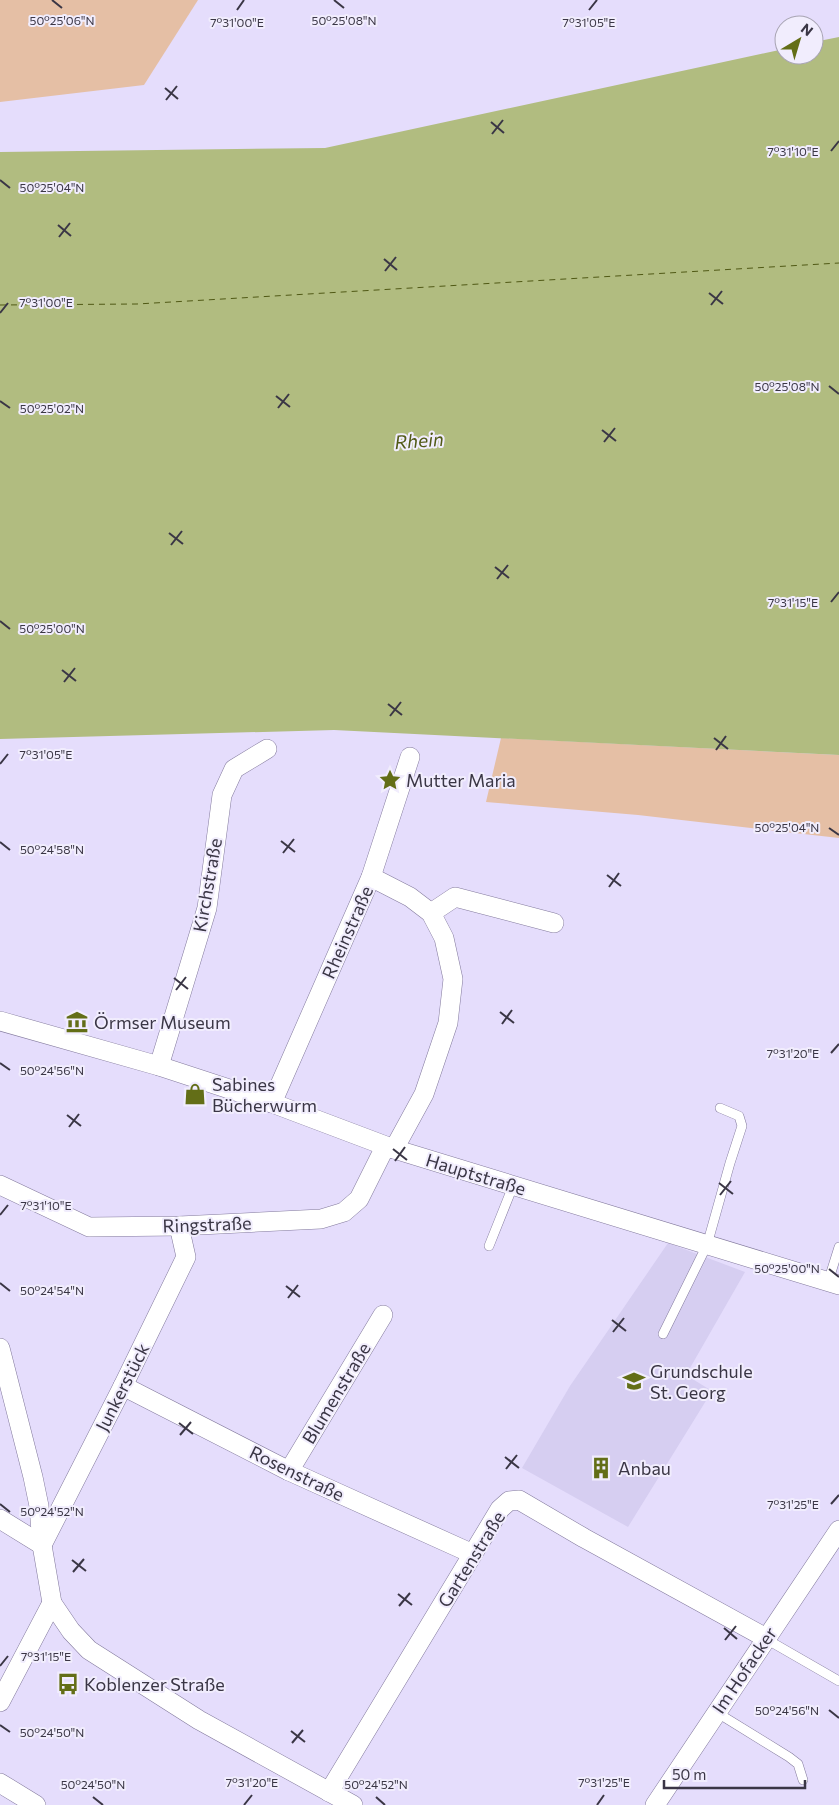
<svg xmlns="http://www.w3.org/2000/svg" width="839" height="1805" viewBox="0 0 839 1805" font-family="Commissioner,sans-serif">
  <rect width="100%" height="100%" fill="#e5ddfc"/>
  <!-- built -->
  <polygon fill="#d6cef1" points="668,1243 745,1272 686,1375 712,1391 628,1527 522,1468 570,1386"/>
  <!-- green -->
  <g fill="#e5bfa5">
    <polygon points="0,0 198,0 144,85 0,102"/>
    <polygon points="501,738 839,755 839,838 638,815 486,802"/>
  </g>
  <!-- water -->
  <polygon fill="#b1bc80" points="839,37 839,755 334,730 0,739 0,152 325,148 784,49 784,55 814,55 814,42"/>
  <g fill="none" stroke-linecap="round" stroke-linejoin="round">
    <!-- ferry -->
    <polyline stroke="#505915" stroke-width="1" stroke-dasharray="6 5" stroke-linecap="butt" points="0,305 137,304 839,263"/>
    <!-- lane casing -->
    <g stroke="#837a9d" stroke-width="10">
      <g id="lane">
        <polyline points="489,1246 513,1186"/>
        <polyline points="828,1282 839,1247"/>
        <polyline points="663,1334 707,1245 730,1163 742,1126 739,1116 720,1108"/>
        <polyline points="766,1639 839,1681"/>
        <polyline points="716,1712 789,1757 798,1764 803,1780"/>
      </g>
    </g>
    <!-- street casing -->
    <g stroke="#837a9d" stroke-width="20">
      <g id="street">
        <polyline points="371,877 410,897 431,913 444,938 453,979 448,1023 424,1094 394,1149"/>
        <polyline points="431,913 455,897 554,923"/>
        <polyline points="0,1021 159,1066 272,1103 394,1149 839,1285"/>
        <polyline points="159,1066 207,908 222,795 234,769 267,749"/>
        <polyline points="272,1103 371,877 410,757"/>
        <polyline points="0,1185 89,1227 179,1226 321,1219 344,1212 359,1199 385,1147"/>
        <polyline points="0,1348 33,1477 39,1506 42,1545 52,1603 71,1631 89,1650 199,1720 353,1805"/>
        <polyline points="123,1386 289,1471 473,1554"/>
        <polyline points="289,1471 383,1315"/>
        <polyline points="0,1519 42,1545"/>
        <polyline points="42,1545 123,1386 186,1257 179,1226"/>
        <polyline points="0,1702 52,1603"/>
        <polyline points="0,1783 36,1805"/>
        <polyline points="329,1792 500,1509 509,1501 519,1500 584,1538 766,1638"/>
        <polyline points="655,1805 839,1530"/>
      </g>
    </g>
    <!-- lane -->
    <use href="#lane" stroke="#fff" stroke-width="9"/>
    <!-- street -->
    <use href="#street" stroke="#fff" stroke-width="19"/>
  </g>
  <!-- ticks -->
  <path fill="none" stroke="#3a3645" stroke-width="2" d="M52,0L62,8M334,0L344,8M237,10L244,0M589,10L597,0M165,88L178,99M166,100L177,86M491,122L504,133M492,134L503,120M831,151L839,141M0,180L10,188M58,225L71,236M59,237L70,223M384,259L397,270M385,271L396,257M709,293L723,304M711,305L722,291M0,313L8,303M829,386L839,394M276,396L290,407M0,401L10,408M278,408L289,394M602,430L616,441M604,442L615,428M169,533L183,544M171,545L182,531M495,567L509,578M497,579L508,565M831,602L839,592M0,621L10,629M62,670L76,681M64,682L75,668M388,704L402,715M390,716L401,702M714,738L728,749M716,750L726,736M0,764L8,754M829,828L839,835M281,841L295,852M0,842L10,850M283,853L294,839M607,875L621,886M609,887L619,873M174,978L188,989M176,990L186,977M500,1012L514,1023M502,1024L512,1010M831,1053L839,1044M0,1063L10,1070M67,1115L81,1126M69,1127L79,1114M393,1149L407,1160M395,1161L405,1147M719,1183L733,1194M720,1195L731,1181M0,1215L8,1205M829,1269L839,1277M0,1283L10,1291M286,1286L300,1297M288,1298L298,1285M612,1320L626,1331M613,1332L624,1318M179,1423L193,1434M180,1435L191,1422M505,1457L519,1468M506,1469L517,1455M0,1504L10,1512M831,1504L839,1495M72,1560L86,1571M73,1572L84,1559M398,1594L412,1605M399,1606L410,1593M724,1628L737,1639M725,1640L736,1626M0,1666L8,1656M829,1710L839,1718M0,1725L10,1732M291,1731L305,1742M292,1743L303,1730M93,1797L103,1805M376,1797L385,1805M244,1805L252,1795M597,1805L604,1795"/>
  <!-- icons -->
  <defs>
    <g id="sight-bare" transform="scale(1.725)"><path d="M0-6L1.8-2.2L6-1.7L2.9 1.2L3.7 5.4L0 3.3L-3.7 5.4L-2.9 1.2L-6-1.7L-1.8-2.2Z" fill="#636e17" stroke="#f1edfd" stroke-width="2.5" paint-order="stroke"/></g>
    <g id="museum-bare" transform="scale(1.725)"><path d="M0-6L6-3V-2H-6V-3ZM-5-1h2V3h-2ZM-1-1h2V3h-2ZM3-1h2V3H3ZM-6 4H6V6H-6Z" fill="#636e17" stroke="#f1edfd" stroke-width="2.5" paint-order="stroke"/></g>
    <g id="shop-bare" transform="scale(1.725)"><path d="M-5-2.5h2.3a2.7 3.5 0 0 1 5.4 0H5L5.5 6h-11ZM-1.5-2.5h3a1.5 2.3 0 0 0-3 0Z" fill="#636e17" stroke="#f1edfd" stroke-width="2.5" paint-order="stroke"/></g>
    <g id="school-bare" transform="scale(1.725)"><path d="M0-5L7-2L0 1L-7-2ZM-4 1L0 2.5L4 1V4Q0 6-4 4Z" fill="#636e17" stroke="#f1edfd" stroke-width="2.5" paint-order="stroke"/></g>
    <g id="building-bare" transform="scale(1.725)"><path d="M-4-6H4V6H1V3H-1V6H-4ZM-2.5-4.3h1.7v1.8h-1.7ZM.8-4.3h1.7v1.8H.8ZM-2.5-1h1.7V.8h-1.7ZM.8-1h1.7V.8H.8Z" fill="#636e17" stroke="#f1edfd" stroke-width="2.5" paint-order="stroke"/></g>
    <g id="bus-bare" transform="scale(1.725)"><path d="M-5-6H5V4H4V6H2V4H-2V6H-4V4H-5ZM-3.5-4V0h7V-4ZM-3.5 1.2v1.5H-2V1.2ZM2 1.2v1.5H3.5V1.2Z" fill="#636e17" stroke="#f1edfd" stroke-width="2.5" paint-order="stroke"/></g>
  </defs>
  <g fill-rule="evenodd">
    <use href="#sight-bare" x="390" y="780"/>
    <use href="#museum-bare" x="77" y="1022"/>
    <use href="#shop-bare" x="195" y="1094"/>
    <use href="#school-bare" x="634" y="1381"/>
    <use href="#building-bare" x="601" y="1468"/>
    <use href="#bus-bare" x="68" y="1684"/>
  </g>
  <g text-anchor="middle" dominant-baseline="central" stroke-width="4" stroke-linejoin="round" paint-order="stroke">
    <!-- poi labels -->
    <g font-size="18" fill="#3a3645" stroke="#f1edfd" text-anchor="start">
      <text x="406" y="780">Mutter Maria</text>
      <text x="94" y="1022">Örmser Museum</text>
      <text x="212" y="1084">Sabines<tspan x="212" dy="21">Bücherwurm</tspan></text>
      <text x="650" y="1371">Grundschule<tspan x="650" dy="21">St. Georg</tspan></text>
      <text x="618" y="1468">Anbau</text>
      <text x="84" y="1684">Koblenzer Straße</text>
    </g>
    <!-- street labels -->
    <g font-size="18" fill="#3a3645" stroke="#f1edfd">
      <text transform="translate(207 885) rotate(-80)">Kirchstraße</text>
      <text transform="translate(347 932) rotate(-66)">Rheinstraße</text>
      <text transform="translate(476 1174) rotate(17)">Hauptstraße</text>
      <text transform="translate(207 1224) rotate(-2)">Ringstraße</text>
      <text transform="translate(122 1387) rotate(-63)">Junkerstück</text>
      <text transform="translate(336 1393) rotate(-59)">Blumenstraße</text>
      <text transform="translate(297 1473) rotate(26)">Rosenstraße</text>
      <text transform="translate(471 1559) rotate(-58)">Gartenstraße</text>
      <text transform="translate(744 1670) rotate(-56)">Im Hofacker</text>
    </g>
    <!-- water labels -->
    <g font-size="19" font-style="italic" fill="#505915" stroke="#f1edfd">
      <text transform="translate(419 440) rotate(-4)">Rhein</text>
    </g>
  </g>
  <g font-size="12" text-anchor="middle" fill="#3a3645" stroke="#f1edfd" stroke-width="4" stroke-linejoin="round" paint-order="stroke">
    <text x="62" y="25">50°25'06"N</text>
    <text x="344" y="25">50°25'08"N</text>
    <text x="589" y="27">7°31'05"E</text>
    <text x="237" y="27">7°31'00"E</text>
    <text x="793" y="156">7°31'10"E</text>
    <text x="52" y="192">50°25'04"N</text>
    <text x="46" y="307">7°31'00"E</text>
    <text x="787" y="391">50°25'08"N</text>
    <text x="52" y="413">50°25'02"N</text>
    <text x="793" y="607">7°31'15"E</text>
    <text x="52" y="633">50°25'00"N</text>
    <text x="46" y="759">7°31'05"E</text>
    <text x="787" y="832">50°25'04"N</text>
    <text x="52" y="854">50°24'58"N</text>
    <text x="793" y="1058">7°31'20"E</text>
    <text x="52" y="1075">50°24'56"N</text>
    <text x="46" y="1210">7°31'10"E</text>
    <text x="787" y="1273">50°25'00"N</text>
    <text x="52" y="1295">50°24'54"N</text>
    <text x="793" y="1509">7°31'25"E</text>
    <text x="52" y="1516">50°24'52"N</text>
    <text x="46" y="1661">7°31'15"E</text>
    <text x="787" y="1715">50°24'56"N</text>
    <text x="52" y="1737">50°24'50"N</text>
    <text x="252" y="1787">7°31'20"E</text>
    <text x="604" y="1787">7°31'25"E</text>
    <text x="93" y="1789">50°24'50"N</text>
    <text x="376" y="1789">50°24'52"N</text>
  </g>
  <!-- north arrow -->
  <g transform="translate(799 40) rotate(38)"><circle r="24" fill="#f1edfd" stroke="#a8a4b3"/>
  <path d="M0-4L9 19L0 12L-9 19Z" fill="#636e17"/>
  <text y="-8" font-size="14" font-weight="bold" text-anchor="middle" fill="#3a3645">N</text>
  </g>
  <!-- scale -->
  <path d="M664 1780v8h141v-8" fill="none" stroke="#3a3645" stroke-width="2.5"/>
  <text x="672" y="1780" font-size="15" fill="#3a3645" stroke="#f1edfd" stroke-width="4" paint-order="stroke">50 m</text>
</svg>
